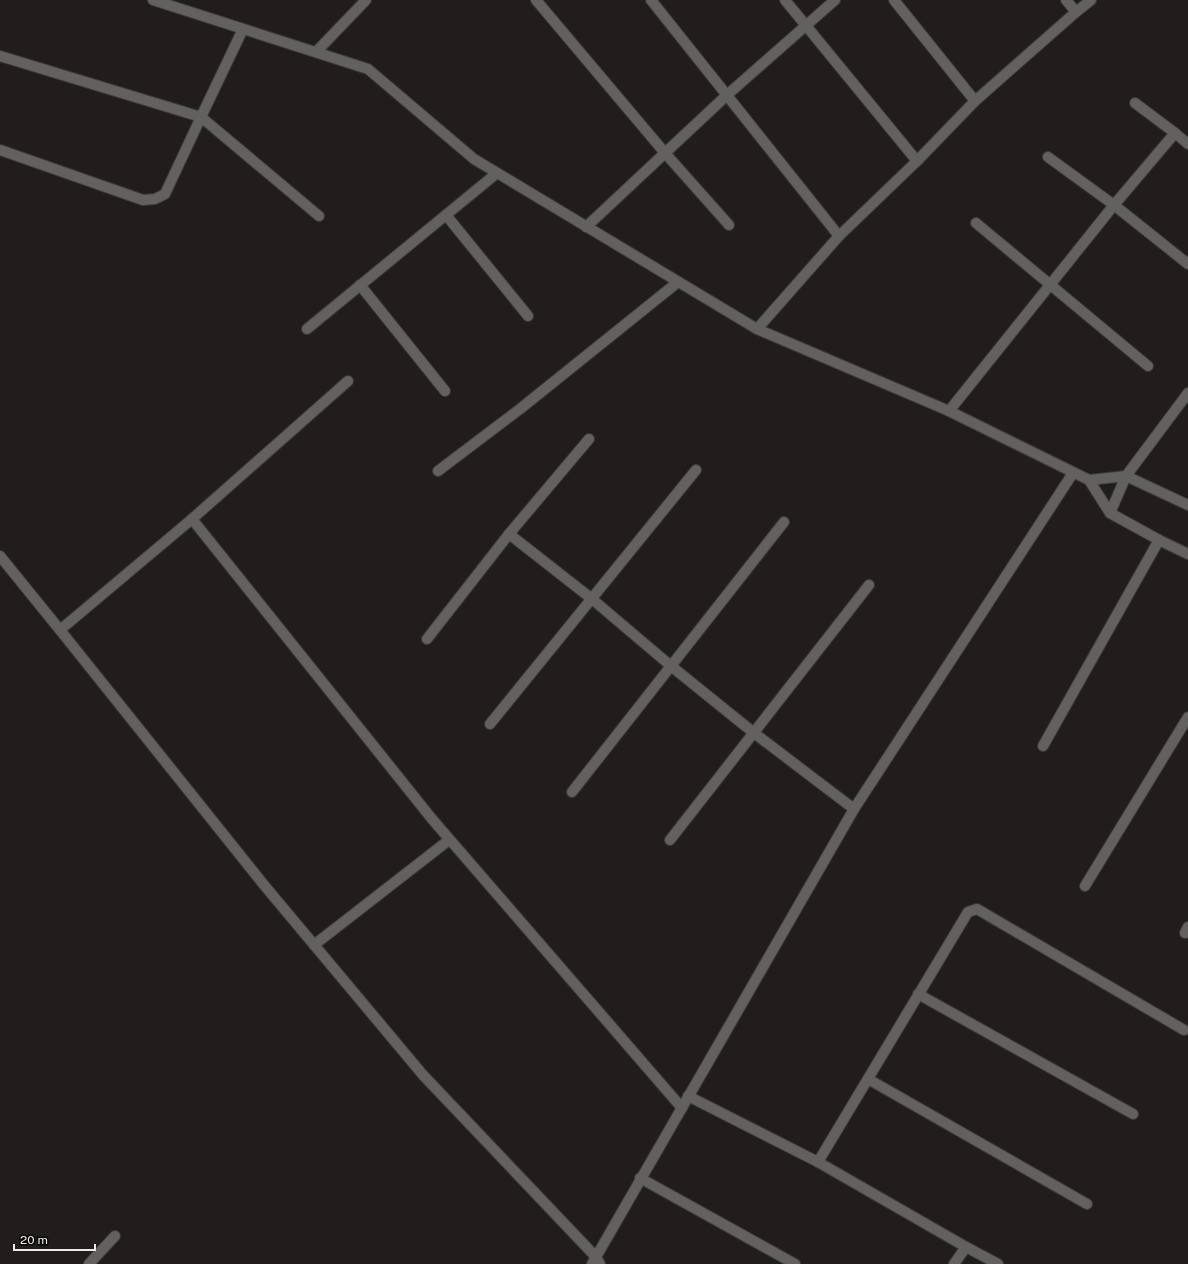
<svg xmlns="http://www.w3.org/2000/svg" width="1188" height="1264" viewBox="0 0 1188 1264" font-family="'Public Sans',sans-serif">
  <rect width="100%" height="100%" fill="#221d1d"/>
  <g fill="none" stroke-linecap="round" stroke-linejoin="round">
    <!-- service casing -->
    <g stroke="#3e3a39" stroke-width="12">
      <polyline id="service" points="89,1264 115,1236"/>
    </g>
    <!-- minor casing -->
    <g stroke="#3e3a39" stroke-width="12">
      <g id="minor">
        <polyline points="536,0 665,153 729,225"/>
        <polyline points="785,0 917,161"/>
        <polyline points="894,0 975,101"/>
        <polyline points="1076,12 1091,0"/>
        <polyline points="316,52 366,0"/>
        <polyline points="0,56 201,117 243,29"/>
        <polyline points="1135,103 1175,133"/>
        <polyline points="0,150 143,200 155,199 165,194 201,117 319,216"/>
        <polyline points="1048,157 1114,205 1188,264"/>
        <polyline points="446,215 528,316"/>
        <polyline points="976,223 1148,366"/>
        <polyline points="586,227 727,95 835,0"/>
        <polyline points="839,236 917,161 975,101 1076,12 1066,0"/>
        <polyline points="360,285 445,391"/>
        <polyline points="307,329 497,173"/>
        <polyline points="949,411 1114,205 1175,133 1188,144"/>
        <polyline points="438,471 520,409 678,282"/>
        <polyline points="1110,513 1126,476 1188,393"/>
        <polyline points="192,519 348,381"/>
        <polyline points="509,534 589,439"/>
        <polyline points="0,556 60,630"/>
        <polyline points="427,639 509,534 592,599 671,666 754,733 854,809"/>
        <polyline points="490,724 696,470"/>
        <polyline points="1043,746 1159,540"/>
        <polyline points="572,792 784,522"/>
        <polyline points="670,840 869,585"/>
        <polyline points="1085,886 1188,717"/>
        <polyline points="1185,933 1188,927"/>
        <polyline points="314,945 449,840"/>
        <polyline points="918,994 1133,1114"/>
        <polyline points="868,1079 1087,1204"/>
        <polyline points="688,1096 818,1162 966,1247 998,1264"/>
        <polyline points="818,1162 968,912 977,909 1184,1030"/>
        <polyline points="640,1178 795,1264"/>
        <polyline points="600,1264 596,1257 423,1075 264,885 60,630 192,519 432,819 682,1108"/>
        <polyline points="954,1264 966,1247"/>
      </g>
    </g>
    <!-- tertiary casing -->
    <g stroke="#3e3a39" stroke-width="12">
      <g id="tertiary">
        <polyline points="153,0 368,69 474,159 757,329 949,411 1089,480 1110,513 1159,540 1188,554"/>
        <polyline points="651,0 839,236 757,329"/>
        <polyline points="1089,480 1126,476 1188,505"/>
        <polyline points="592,1264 854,809 1073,473"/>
      </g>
    </g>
    <!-- service -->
    <use href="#service" stroke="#636060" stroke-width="10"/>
    <!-- minor -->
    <use href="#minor" stroke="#636060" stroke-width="10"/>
    <!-- tertiary -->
    <use href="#tertiary" stroke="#636060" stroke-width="10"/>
  </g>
  <!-- scale -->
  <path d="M14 1244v6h81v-6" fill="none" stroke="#ece9e8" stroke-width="2"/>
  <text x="20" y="1244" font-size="12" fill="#ece9e8" stroke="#0a0808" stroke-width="3" paint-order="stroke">20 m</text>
</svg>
